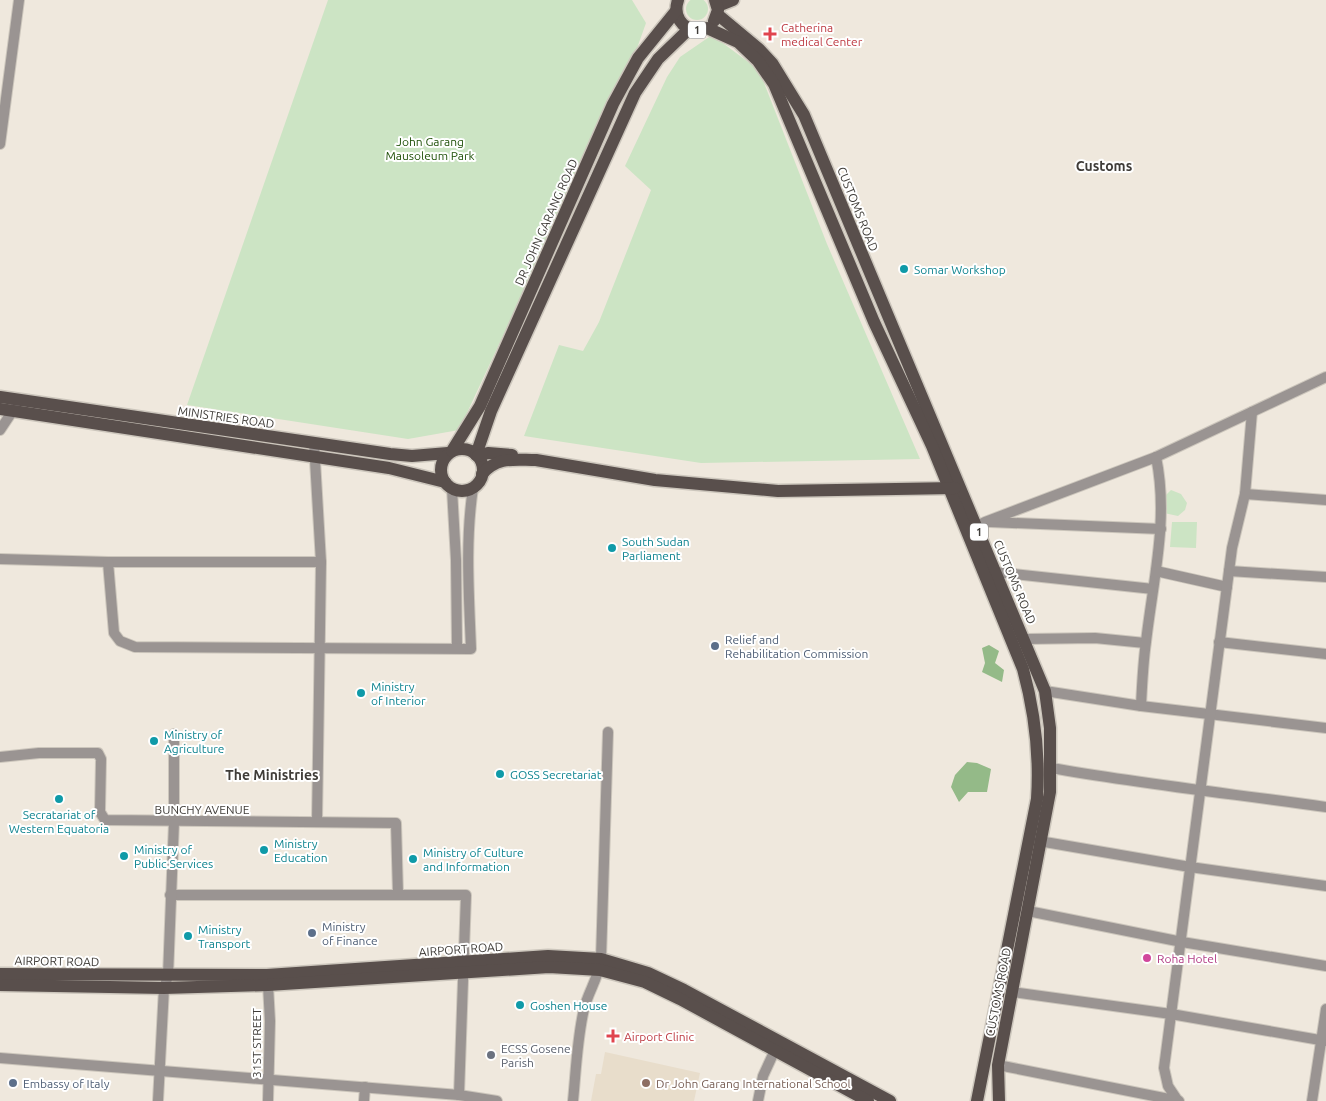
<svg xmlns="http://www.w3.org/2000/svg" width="1326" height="1101" viewBox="0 0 1326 1101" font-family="Ubuntu,sans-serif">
  <rect width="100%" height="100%" fill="#efe8dd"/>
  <!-- built -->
  <polygon fill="#e8ddcb" points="605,1052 700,1073 694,1101 591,1101 596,1074 601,1074"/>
  <!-- green -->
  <g fill="#cce4c4">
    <circle cx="697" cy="9" r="11"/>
    <polygon points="328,0 632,0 646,23 636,51 459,430 408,439 187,405"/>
    <polygon points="712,35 759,70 827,244 920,459 701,463 524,436 559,345 583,351 599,322 651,190 625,166 667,77 680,57"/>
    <polygon points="1171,490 1181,494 1187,503 1185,510 1178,516 1164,513 1164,497"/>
    <polygon points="1172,522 1197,522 1196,548 1170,547"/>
  </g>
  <!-- forest -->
  <g fill="#94ba88">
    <polygon points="989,645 999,651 995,663 1004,670 1002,682 982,672 985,663 982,648"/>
    <polygon points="967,762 977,763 991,769 987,792 968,792 959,802 951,787 955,775"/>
  </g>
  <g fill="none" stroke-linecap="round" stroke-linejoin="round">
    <!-- minor casing -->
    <g stroke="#ccc6bc" stroke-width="12">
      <g id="minor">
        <polyline points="0,144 19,0"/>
        <polyline points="0,430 16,406"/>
        <polyline points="314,443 321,562 317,822"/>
        <polyline points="452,489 456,560 457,647"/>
        <polyline points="1245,494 1326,500"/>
        <polyline points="990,522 1161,529"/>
        <polyline points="971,529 985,522 1156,457 1326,377"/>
        <polyline points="0,559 108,562 321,562"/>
        <path d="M108,562L114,633L120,641L135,647L471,649C469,595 465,542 473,488"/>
        <polyline points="1156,571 1227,587"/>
        <polyline points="1229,571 1326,577"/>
        <polyline points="996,572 1153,589"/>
        <polyline points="1025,639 1095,638 1145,643"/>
        <polyline points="1219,642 1326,654"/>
        <polyline points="1045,691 1141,706 1326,728"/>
        <path d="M1141,706C1142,685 1143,663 1146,642C1153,580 1169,519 1156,457"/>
        <polyline points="0,757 39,753 98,753 101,759 100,812 105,820 396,823 398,894"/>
        <path d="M1051,768C1142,784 1234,794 1326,807"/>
        <polyline points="1039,841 1190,867 1326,886"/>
        <polyline points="170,895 466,895 459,1095"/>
        <polyline points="1028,911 1182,942 1326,966"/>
        <polyline points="268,985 270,1021 268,1101"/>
        <polyline points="1012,992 1171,1014 1326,1041"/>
        <polyline points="0,1058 459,1095 497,1101"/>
        <polyline points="998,1065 1179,1101"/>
        <polyline points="158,1101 164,988 168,976 174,822 174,734"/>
        <polyline points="364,1101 365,1087"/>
        <path d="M573,1101C576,1071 577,1039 584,1009C588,992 599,977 601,959L608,732"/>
        <polyline points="758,1101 763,1076 775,1050"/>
        <polyline points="1178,1101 1168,1086 1164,1068 1232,548 1245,494 1252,412"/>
        <polyline points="1312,1101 1326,1009"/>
      </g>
    </g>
    <!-- major casing -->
    <g stroke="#ccc6bc" stroke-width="15">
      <g id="major">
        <path d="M678,0C673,15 681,29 697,30"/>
        <polyline points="718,6 733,0"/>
        <polyline points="717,14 759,49 772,63 804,115 1045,691 1050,728 1050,792 998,1065 999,1101"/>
        <polyline points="714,21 718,10 715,0"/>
        <path d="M707,28L738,42L758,61L774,84L874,322L932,446L1023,669C1035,713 1040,754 1037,799L977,1101"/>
        <polyline points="0,397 390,454 412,456 448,453"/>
        <polyline points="0,409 389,468 445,482"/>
        <circle cx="462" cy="470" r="21"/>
        <polyline points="452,451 480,406 613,104 638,58 676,11"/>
        <polyline points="476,455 491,411 635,93 658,59 689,29"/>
        <polyline points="478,456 488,453 512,455"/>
        <path d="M482,474C498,456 514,460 536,460L655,480L778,491L955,488"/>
        <polyline points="0,974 267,975 548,956 601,959 648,973 684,990 890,1101"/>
        <polyline points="0,985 164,988 268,985 549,967 600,970 645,982 680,999 868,1101"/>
      </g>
    </g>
    <!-- minor -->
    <use href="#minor" stroke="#9a9492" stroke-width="10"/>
    <!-- major -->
    <use href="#major" stroke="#594f4c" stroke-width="12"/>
  </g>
  <!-- markers -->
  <g fill="#e0444e" stroke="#fff" stroke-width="2">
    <path d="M767.5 26.5h5v5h5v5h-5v5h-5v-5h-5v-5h5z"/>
    <path d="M610.5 1028.5h5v5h5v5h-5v5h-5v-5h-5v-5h5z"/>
  </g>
  <g fill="#0f9aa8" stroke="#fff" stroke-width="2">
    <circle cx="904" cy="269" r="5"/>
    <circle cx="612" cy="548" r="5"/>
    <circle cx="361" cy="693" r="5"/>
    <circle cx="154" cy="741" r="5"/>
    <circle cx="500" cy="774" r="5"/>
    <circle cx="59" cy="799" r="5"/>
    <circle cx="264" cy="850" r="5"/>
    <circle cx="124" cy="856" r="5"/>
    <circle cx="413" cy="859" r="5"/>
    <circle cx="188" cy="936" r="5"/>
    <circle cx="520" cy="1005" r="5"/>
  </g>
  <g fill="#5c6f8a" stroke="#fff" stroke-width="2">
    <circle cx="715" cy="646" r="5"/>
    <circle cx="312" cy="933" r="5"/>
    <circle cx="13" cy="1083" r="5"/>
  </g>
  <circle fill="#d1479c" stroke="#fff" stroke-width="2" cx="1147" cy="958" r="5"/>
  <circle fill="#6b7280" stroke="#fff" stroke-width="2" cx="491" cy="1055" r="5"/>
  <circle fill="#8d6e63" stroke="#fff" stroke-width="2" cx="646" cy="1083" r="5"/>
  <g text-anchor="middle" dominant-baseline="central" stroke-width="4" stroke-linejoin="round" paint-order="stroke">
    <!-- shield labels -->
    <g fill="#fff" stroke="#797674" stroke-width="1">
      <rect x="688" y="21.5" width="18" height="17" rx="4"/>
      <rect x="970" y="523.5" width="18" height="17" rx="4"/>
    </g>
    <g font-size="11" font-weight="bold" fill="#3f3c38">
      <text x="697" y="30">1</text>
      <text x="979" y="532">1</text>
    </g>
    <!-- health labels -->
    <g font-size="12" fill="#be3a42" stroke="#fff" text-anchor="start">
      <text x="781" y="27">Catherina<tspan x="781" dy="14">medical Center</tspan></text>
      <text x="624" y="1036">Airport Clinic</text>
    </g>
    <!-- park labels -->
    <g font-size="12" fill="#1f5008" stroke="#fff">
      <text x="430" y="141">John Garang<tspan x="430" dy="14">Mausoleum Park</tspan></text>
    </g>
    <!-- street labels -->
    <g font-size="12" fill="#3f3c38" stroke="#fff">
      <text transform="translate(858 209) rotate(68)">CUSTOMS ROAD</text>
      <text transform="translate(546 222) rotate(-66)">DR JOHN GARANG ROAD</text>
      <text transform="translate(226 417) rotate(8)">MINISTRIES ROAD</text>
      <text transform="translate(1015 582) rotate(67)">CUSTOMS ROAD</text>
      <text x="202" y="809">BUNCHY AVENUE</text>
      <text transform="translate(461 949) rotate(-4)">AIRPORT ROAD</text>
      <text transform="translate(57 961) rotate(1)">AIRPORT ROAD</text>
      <text transform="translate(998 992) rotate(-79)">CUSTOMS ROAD</text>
      <text transform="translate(256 1043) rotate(-90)">31ST STREET</text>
    </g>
    <!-- culture labels -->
    <g font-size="12" fill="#0d838f" stroke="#fff" text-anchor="start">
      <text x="914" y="269">Somar Workshop</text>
      <text x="622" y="541">South Sudan<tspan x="622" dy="14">Parliament</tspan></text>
      <text x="371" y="686">Ministry<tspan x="371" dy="14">of Interior</tspan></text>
      <text x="164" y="734">Ministry of<tspan x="164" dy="14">Agriculture</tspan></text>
      <text x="510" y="774">GOSS Secretariat</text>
      <text x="59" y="814" text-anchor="middle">Secratariat of<tspan x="59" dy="14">Western Equatoria</tspan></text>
      <text x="274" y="843">Ministry<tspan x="274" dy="14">Education</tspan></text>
      <text x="134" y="849">Ministry of<tspan x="134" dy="14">Public Services</tspan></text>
      <text x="423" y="852">Ministry of Culture<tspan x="423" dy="14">and Information</tspan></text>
      <text x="198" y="929">Ministry<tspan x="198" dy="14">Transport</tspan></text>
      <text x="530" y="1005">Goshen House</text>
    </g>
    <!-- service labels -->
    <g font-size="12" fill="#4e5e75" stroke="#fff" text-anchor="start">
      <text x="725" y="639">Relief and<tspan x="725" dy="14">Rehabilitation Commission</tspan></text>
      <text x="322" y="926">Ministry<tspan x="322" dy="14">of Finance</tspan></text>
      <text x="23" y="1083">Embassy of Italy</text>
    </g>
    <!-- hotel labels -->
    <g font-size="12" fill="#b23c85" stroke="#fff" text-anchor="start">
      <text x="1157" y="958">Roha Hotel</text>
    </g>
    <!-- worship labels -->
    <g font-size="12" fill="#5b616d" stroke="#fff" text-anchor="start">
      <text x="501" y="1048">ECSS Gosene<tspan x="501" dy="14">Parish</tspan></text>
    </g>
    <!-- education labels -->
    <g font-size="12" fill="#785e54" stroke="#fff" text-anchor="start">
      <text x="656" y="1083">Dr John Garang International School</text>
    </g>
    <!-- neighbourhood labels -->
    <g font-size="14" font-weight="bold" fill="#3f3c38" stroke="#fff">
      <text x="1104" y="166">Customs</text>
      <text x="272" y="775">The Ministries</text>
    </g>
  </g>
</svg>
